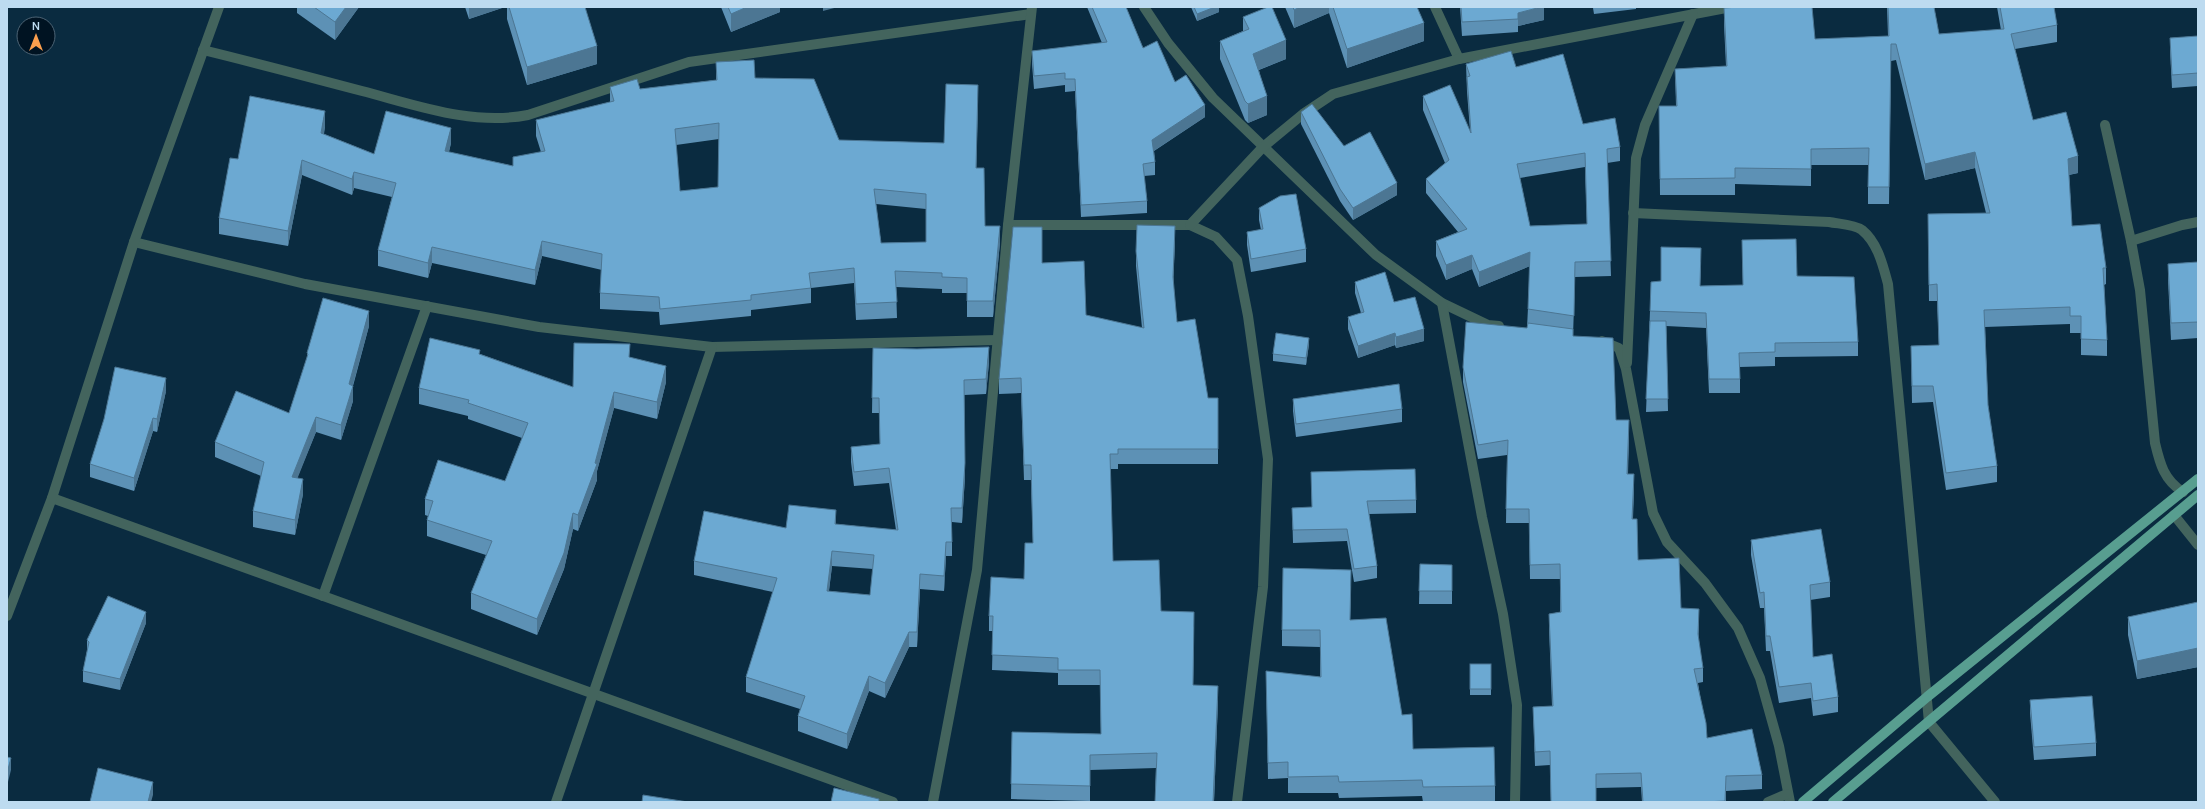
<svg xmlns="http://www.w3.org/2000/svg" width="2205" height="809" viewBox="0 0 2205 809" font-family="Manrope,sans-serif">
  <rect width="100%" height="100%" fill="#0a2b40"/>
  <g fill="none" stroke-linecap="round" stroke-linejoin="round">
    <!-- minor -->
    <g stroke="#43645d" stroke-width="10">
      <polyline points="1144,7 1168,43 1213,98 1376,255 1442,303 1488,325 1499,326"/>
      <polyline points="1435,7 1459,59"/>
      <path d="M203,50C256,63 309,77 362,91C416,105 472,126 528,115L689,62L1031,14"/>
      <polyline points="2105,125 2131,241"/>
      <path d="M1633,213L1829,222C1839,224 1854,224 1862,230C1878,243 1883,266 1888,284L1929,722L1995,802"/>
      <polyline points="1008,225 1190,225 1216,237 1237,260 1248,316 1268,459 1263,587 1237,802"/>
      <polyline points="1190,225 1263,147 1303,114 1333,94 1459,59 1731,7"/>
      <polyline points="134,242 305,284 539,327 712,347 997,340"/>
      <polyline points="1442,303 1482,517 1503,614 1517,705 1515,802"/>
      <polyline points="1602,341 1619,348 1626,369 1653,513 1667,542 1705,583 1738,628 1760,678 1779,746 1790,802"/>
      <polyline points="1627,363 1636,158 1645,125 1693,14"/>
      <path d="M2183,492C2164,480 2160,464 2155,443L2140,290L2131,241L2182,225L2198,222"/>
      <polyline points="52,498 893,802"/>
      <polyline points="2174,515 2198,545"/>
      <polyline points="323,596 427,306"/>
      <polyline points="7,616 52,498 134,242 219,7"/>
      <polyline points="556,802 712,347"/>
      <polyline points="933,802 977,570 1008,225 1032,7"/>
      <polyline points="1768,802 1787,794"/>
    </g>
    <!-- major -->
    <g stroke="#589e90" stroke-width="10">
      <polyline points="1803,802 1927,697 2198,479"/>
      <polyline points="1833,802 2198,495"/>
    </g>
  </g>
  <!-- wall -->
  <g fill="#5d91b5" fill-rule="evenodd">
    <polygon points="297,7 359,7 335,40 297,13"/>
    <polygon points="465,7 505,7 469,19"/>
    <polygon points="507,7 587,7 585,8 597,64 527,85 507,19"/>
    <polygon points="721,7 780,7 780,12 731,32"/>
    <polygon points="1087,7 1126,7 1143,48 1175,82 1205,117 1154,151 1155,162 1155,175 1144,176 1147,201 1147,213 1081,217 1075,91 1065,92 1065,85 1034,89 1032,64 1032,51 1102,43"/>
    <polygon points="1191,7 1219,7 1219,12 1197,21"/>
    <polygon points="1285,7 1417,7 1424,41 1347,68 1329,13 1294,28"/>
    <polygon points="1460,7 1636,7 1636,9 1594,14 1593,8 1544,7 1544,20 1518,26 1518,32 1462,36"/>
    <polygon points="1887,7 1934,7 1939,34 2001,30 1997,7 2054,7 2057,25 2057,42 2015,49 2033,120 2078,173 2069,175 2072,226 2106,268 2106,284 2104,285 2107,340 2107,356 2081,355 2081,333 2070,333 2070,324 1985,327 1988,405 1997,466 1997,482 1946,490 1933,402 1912,403 1911,346 1939,345 1937,301 1929,301 1928,214 1986,213 1975,168 1925,180 1896,60 1891,61 1889,204 1868,204 1868,165 1811,165 1811,186 1735,184 1735,195 1660,195 1659,106 1676,106 1675,69 1726,66 1724,25 1724,8 1815,39 1888,36"/>
    <polygon points="1243,17 1286,59 1259,70 1267,115 1248,123 1245,120 1220,59 1220,41 1243,31"/>
    <polygon points="2198,36 2198,86 2172,88 2170,51 2170,38"/>
    <path d="M716,62L755,78L839,140L944,143L978,100L976,168L985,226L1000,242L993,317H967V293H942V289L896,287L897,318L856,320L854,283L811,288V303L751,310V316L660,325L659,312L600,309V293L602,270L542,256L535,285L432,263L428,278L378,266V250L392,197L354,188L352,195L302,175L288,246L219,234V218L238,159L325,126L324,134L374,154L451,143L449,152L513,166L541,152L536,136V120L610,102V87L640,89L716,80ZM719,139L718,187L680,191L676,145ZM876,204L926,209V242L881,243Z"/>
    <path d="M1466,64L1516,67L1583,124L1620,147V161L1607,163L1611,276L1575,277L1573,336L1616,420L1629,435L1628,474L1634,488L1633,519L1638,560L1681,608L1699,623L1698,638L1703,668V682L1698,683L1707,738L1762,775V789L1726,791V802H1642L1641,787L1596,788V802H1551L1550,765L1535,766L1533,707L1552,706L1549,628V614L1560,612V579H1530L1529,523H1506L1507,455L1478,459L1463,382V367L1527,328L1530,266L1479,287L1472,269L1446,280L1436,256V241L1458,232L1426,193V179L1445,163L1423,110V96L1470,130L1467,92ZM1585,167L1587,224L1530,226L1520,178Z"/>
    <polygon points="1301,112 1397,195 1353,220 1340,201 1301,124"/>
    <polygon points="1259,208 1306,249 1306,262 1251,272 1247,245 1247,232 1261,230 1259,220"/>
    <polygon points="1742,240 1797,276 1858,342 1858,356 1775,357 1775,366 1740,367 1740,393 1709,393 1706,328 1666,326 1668,411 1646,412 1650,311 1661,281 1701,262 1700,286 1743,285"/>
    <polygon points="1175,241 1173,281 1177,322 1208,398 1218,398 1218,464 1118,464 1118,469 1110,469 1113,561 1161,611 1194,627 1193,685 1218,701 1214,802 1155,802 1156,768 1090,770 1090,801 1011,799 1012,732 1101,734 1100,685 1058,685 1058,673 992,670 993,631 989,631 989,616 1024,579 1033,543 1031,480 1024,480 1021,393 999,394 999,379 1042,263 1086,315 1142,328 1136,266 1136,251"/>
    <polygon points="2198,262 2198,338 2171,340 2168,280 2168,264"/>
    <polygon points="1355,282 1394,302 1424,341 1396,348 1395,345 1358,358 1348,329 1348,317 1361,313 1355,293"/>
    <polygon points="369,326 353,386 353,401 341,440 316,432 297,478 303,494 295,535 253,527 253,511 261,476 215,457 215,442 289,413 307,359 307,353"/>
    <polygon points="1309,344 1306,365 1273,361 1273,354"/>
    <path d="M873,348L989,362L986,394L964,395L965,477L962,523L952,522V556H946L944,591L920,589L917,647H909L885,698L869,691L847,749L798,731V716L800,709L746,692V677L773,592L694,575V561L786,528L836,524L896,530L889,483L854,486L851,462V447L880,444L879,413H872ZM832,566L873,569L870,595L829,591Z"/>
    <polygon points="480,354 573,387 630,357 666,382 657,419 614,408 597,471 597,480 578,531 573,529 564,569 537,635 471,609 471,593 486,555 427,536 427,520 428,516 425,515 425,499 505,481 522,438 468,419 468,416 419,404 419,388"/>
    <polygon points="166,391 157,432 153,431 134,491 90,477 90,464"/>
    <polygon points="1293,399 1402,409 1402,422 1296,437 1293,411"/>
    <polygon points="1311,472 1416,500 1416,513 1369,514 1377,566 1377,578 1354,582 1347,541 1293,543 1292,508 1312,507"/>
    <polygon points="1751,540 1830,582 1830,597 1810,600 1813,657 1838,697 1838,712 1813,716 1811,698 1779,703 1770,651 1766,651 1764,608 1760,608 1751,555"/>
    <polygon points="1420,564 1452,565 1452,604 1419,604"/>
    <polygon points="1351,586 1350,620 1402,715 1413,749 1495,786 1495,802 1423,802 1422,796 1339,798 1338,793 1288,793 1288,778 1268,779 1266,671 1320,677 1320,647 1282,646 1282,630"/>
    <polygon points="2198,602 2198,667 2137,679 2128,635 2128,617"/>
    <polygon points="146,623 120,690 83,682 83,671 87,651 87,640"/>
    <rect x="1470" y="664" width="21" height="31"/>
    <polygon points="2030,700 2096,743 2096,756 2034,760 2030,713"/>
  </g>
  <!-- shaded-wall -->
  <g fill="#4c7693">
    <polygon points="346,7 359,7 335,40 335,22"/>
    <polygon points="469,7 505,7 469,19"/>
    <polygon points="747,7 780,7 780,12 731,32 731,14"/>
    <polygon points="823,7 838,7 823,11"/>
    <polygon points="1215,7 1219,7 1219,12 1197,21 1197,14"/>
    <polygon points="1300,7 1329,7 1329,13 1294,28 1294,10"/>
    <polygon points="1541,7 1544,7 1544,20 1518,26 1518,13"/>
    <polygon points="1424,23 1424,41 1347,68 1347,49"/>
    <polygon points="1286,40 1286,59 1253,72 1253,54"/>
    <polygon points="597,46 597,64 527,85 527,67"/>
    <polygon points="978,85 978,100 976,183 976,168"/>
    <polygon points="1267,96 1267,115 1248,123 1248,104"/>
    <polygon points="1205,105 1205,117 1152,152 1152,140"/>
    <polygon points="325,111 325,126 321,149 321,133"/>
    <polygon points="451,128 451,143 445,167 445,151"/>
    <polygon points="1975,152 1975,168 1925,180 1925,164"/>
    <polygon points="2078,156 2078,173 2068,175 2068,159"/>
    <polygon points="302,160 302,175 288,246 288,231"/>
    <polygon points="354,172 354,188 352,195 352,179"/>
    <polygon points="1397,183 1397,195 1353,220 1353,208"/>
    <polygon points="1000,226 1000,242 993,317 993,301"/>
    <polygon points="1175,226 1175,241 1173,292 1173,277"/>
    <polygon points="542,241 542,256 535,285 535,270"/>
    <polygon points="432,247 432,263 428,278 428,263"/>
    <polygon points="1530,252 1530,266 1479,287 1479,272"/>
    <polygon points="1472,255 1472,269 1446,280 1446,265"/>
    <polygon points="369,311 369,326 349,399 349,384"/>
    <polygon points="1424,329 1424,341 1396,348 1396,337"/>
    <polygon points="1395,333 1395,345 1358,358 1358,346"/>
    <polygon points="1309,338 1309,344 1306,365 1306,358"/>
    <polygon points="989,347 989,362 986,394 986,379"/>
    <polygon points="666,366 666,382 657,419 657,402"/>
    <polygon points="166,378 166,391 157,432 157,419"/>
    <polygon points="353,386 353,401 341,440 341,425"/>
    <polygon points="614,392 614,408 597,471 597,480 578,531 578,515 595,463"/>
    <polygon points="316,417 316,432 292,492 292,477"/>
    <polygon points="153,418 153,431 134,491 134,478"/>
    <polygon points="1629,420 1629,435 1627,488 1627,474"/>
    <polygon points="965,463 965,477 962,523 962,508"/>
    <polygon points="1634,474 1634,488 1632,534 1632,519"/>
    <polygon points="303,479 303,494 295,535 295,520"/>
    <polygon points="836,510 836,525 835,524"/>
    <polygon points="573,513 573,529 564,569 537,635 537,619"/>
    <polygon points="946,542 946,556 944,591 944,576"/>
    <polygon points="832,551 832,566 827,605 827,591"/>
    <polygon points="920,574 920,589 917,647 917,632"/>
    <polygon points="1699,609 1699,623 1698,649 1698,634"/>
    <polygon points="146,612 146,623 120,690 120,679"/>
    <polygon points="909,632 909,647 885,698 885,683"/>
    <polygon points="2198,648 2198,667 2137,679 2137,661"/>
    <polygon points="869,676 869,691 847,749 847,734"/>
    <polygon points="1218,686 1218,701 1214,802 1213,802"/>
    <polygon points="11,758 11,770 7,786 7,773"/>
    <polygon points="153,782 153,795 151,802 148,802"/>
  </g>
  <!-- building -->
  <g fill="#6ca9d2" stroke="#4c7693" fill-rule="evenodd">
    <polygon points="314,7 346,7 335,22"/>
    <polygon points="509,7 585,7 597,46 527,67"/>
    <polygon points="728,7 747,7 731,14"/>
    <polygon points="1092,7 1126,7 1143,48 1157,41 1175,82 1186,75 1205,105 1152,140 1155,162 1143,164 1147,201 1081,205 1075,79 1065,79 1065,73 1034,76 1032,51 1107,42"/>
    <polygon points="1194,7 1215,7 1197,14"/>
    <polygon points="1268,7 1272,7 1286,40 1253,54 1267,96 1248,104 1245,101 1220,41 1249,29 1243,17"/>
    <polygon points="1293,7 1300,7 1294,10"/>
    <polygon points="1333,7 1417,7 1424,23 1347,49"/>
    <polygon points="1461,7 1541,7 1518,13 1518,19 1462,22"/>
    <polygon points="1739,7 1812,7 1815,39 1889,36 1888,7 1934,7 1939,34 2004,29 2000,7 2054,7 2057,25 2011,34 2033,120 2066,112 2078,156 2068,159 2072,226 2100,224 2106,268 2103,268 2107,340 2081,339 2081,316 2070,316 2070,307 1984,310 1988,405 1997,466 1946,473 1933,386 1912,386 1911,346 1939,345 1937,284 1929,285 1928,214 1990,213 1975,152 1925,164 1896,44 1891,44 1889,187 1868,187 1869,148 1811,149 1811,169 1735,168 1735,178 1660,179 1659,106 1677,106 1675,69 1727,66 1724,8"/>
    <polygon points="2198,36 2198,73 2172,75 2170,38"/>
    <path d="M1511,51L1516,67L1563,54L1583,124L1615,118L1620,147L1607,149L1611,261L1575,262L1574,316L1528,309L1530,252L1479,272L1472,255L1446,265L1436,241L1467,229L1426,179L1449,160L1423,96L1450,85L1471,133L1467,77L1470,76L1466,64ZM1585,153L1587,224L1530,226L1517,164Z"/>
    <path d="M754,60L755,78L814,79L839,140L944,143L946,84L978,85L976,168H984L985,226H1000L993,301H967V278L942,277V273L895,271L897,302L856,304L854,268L809,273L811,288L751,295V300L660,309L659,297L600,293L602,254L542,241L535,270L432,247L428,263L378,250L396,183L354,172L352,179L302,160L288,231L219,218L230,158L238,159L250,96L325,111L321,133L374,154L386,111L451,128L445,151L513,166V157L545,151L536,120L614,101L610,87L637,79L640,89L717,80L716,62ZM719,123L718,187L680,191L675,129ZM874,189L926,194V242L881,243Z"/>
    <polygon points="1312,104 1344,146 1370,132 1397,183 1353,208 1340,189 1301,112"/>
    <polygon points="1296,194 1306,249 1251,259 1247,232 1263,229 1259,208 1280,196"/>
    <polygon points="1137,225 1175,226 1173,277 1177,322 1195,319 1208,398 1218,398 1218,449 1118,449 1118,454 1110,454 1113,561 1159,560 1161,611 1194,612 1193,685 1218,686 1213,802 1155,802 1157,753 1090,755 1090,786 1011,784 1012,732 1101,734 1100,670 1058,670 1058,658 992,655 993,616 989,616 991,577 1024,579 1025,543 1033,543 1031,465 1024,465 1021,378 999,379 1013,227 1042,227 1042,263 1084,261 1086,315 1144,328 1136,251"/>
    <polygon points="1796,239 1797,276 1854,277 1858,342 1775,343 1775,352 1739,353 1740,379 1709,379 1706,313 1650,311 1651,282 1661,281 1661,247 1701,248 1700,286 1743,285 1742,240"/>
    <polygon points="2198,262 2198,322 2171,323 2168,264"/>
    <polygon points="1385,272 1394,302 1415,297 1424,329 1396,337 1395,333 1358,346 1348,317 1364,312 1355,282"/>
    <polygon points="323,298 369,311 349,384 353,386 341,425 316,417 292,477 303,479 295,520 253,511 264,462 215,442 236,391 289,413 308,354 307,353"/>
    <polygon points="1650,321 1666,321 1668,399 1646,399"/>
    <polygon points="1466,322 1527,328 1528,323 1573,329 1573,336 1613,338 1616,420 1629,420 1627,474 1634,474 1632,519 1637,519 1638,560 1679,558 1681,608 1699,609 1698,634 1703,668 1694,669 1706,723 1707,738 1752,729 1762,775 1726,776 1725,801 1704,802 1643,802 1641,773 1596,774 1596,802 1551,802 1550,751 1535,752 1533,707 1553,706 1549,614 1561,612 1560,564 1530,565 1529,509 1506,509 1508,440 1478,445 1463,367"/>
    <polygon points="1276,333 1309,338 1306,358 1273,354"/>
    <polygon points="430,338 480,350 479,354 573,387 574,343 630,344 629,357 666,366 657,402 614,392 595,463 597,464 578,515 573,513 564,553 537,619 471,593 492,541 427,520 433,501 425,499 438,460 505,481 528,423 468,403 469,400 419,388"/>
    <path d="M989,347L986,379L964,380L965,463L962,508H951L952,542H946L944,576L920,574L917,632H909L885,683L869,676L847,734L798,716L805,696L746,677L777,578L694,561L704,511L786,528L789,505L836,510L835,524L898,530L889,468L854,472L851,447L880,444L879,398H872L873,348L917,349ZM832,551L874,555L870,595L827,591Z"/>
    <polygon points="115,367 166,378 157,419 153,418 134,478 90,464 104,419"/>
    <polygon points="1399,384 1402,409 1296,424 1293,399"/>
    <polygon points="1415,469 1416,500 1367,501 1377,566 1354,569 1347,529 1293,530 1292,508 1312,507 1311,472"/>
    <polygon points="1821,529 1830,582 1810,585 1813,657 1832,654 1838,697 1813,701 1811,683 1779,687 1770,636 1766,636 1764,592 1760,593 1751,540"/>
    <polygon points="1420,564 1452,565 1452,591 1419,591"/>
    <polygon points="1283,568 1351,570 1350,620 1386,618 1402,715 1412,714 1413,749 1494,747 1495,786 1423,787 1422,780 1339,782 1338,776 1288,777 1288,762 1268,763 1266,671 1321,677 1320,630 1282,630"/>
    <polygon points="108,596 146,612 120,679 83,671 89,642 87,640"/>
    <polygon points="2198,602 2198,648 2137,661 2128,617"/>
    <rect x="1470" y="664" width="21" height="25"/>
    <polygon points="2092,696 2096,743 2034,747 2030,700"/>
    <polygon points="7,757 11,758 7,773"/>
    <polygon points="98,768 153,782 148,802 90,802"/>
    <polygon points="834,788 879,799 879,802 831,802"/>
    <polygon points="643,795 688,802 642,802"/>
  </g>
  <!-- border -->
  <rect width="2205" height="809" fill="none" stroke="#bddbf0" stroke-width="16"/>
  <!-- north arrow -->
  <g transform="translate(36 36)"><circle r="19" fill="#001322" stroke="#4c6374"/>
  <path d="M0-3L7 15L0 10L-7 15Z" fill="#fa9f4e"/>
  <text y="-6" font-size="11" font-weight="bold" text-anchor="middle" fill="#bddbf0">N</text>
  </g>
</svg>
